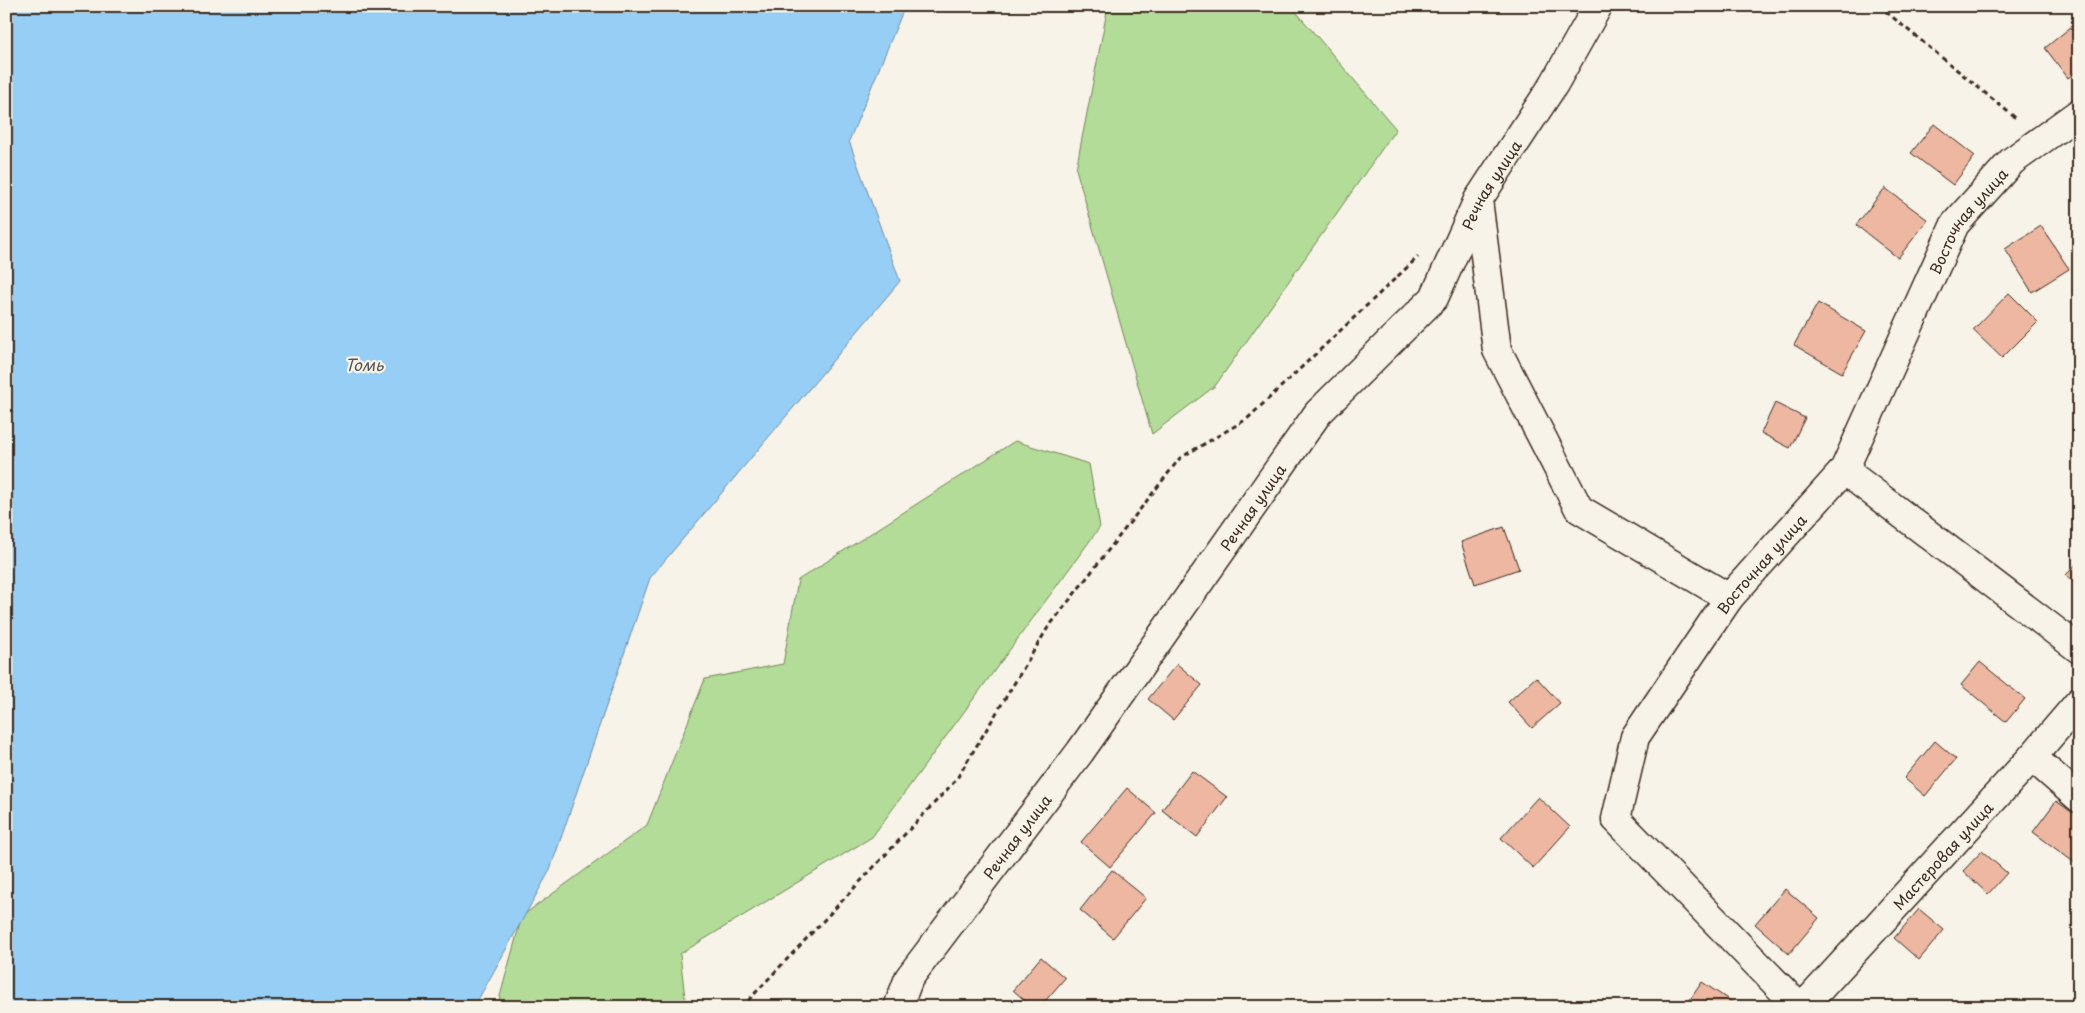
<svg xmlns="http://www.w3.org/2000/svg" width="2085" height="1013" viewBox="0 0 2085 1013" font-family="'Playpen Sans',sans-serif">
  <rect width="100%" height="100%" fill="#f7f3e8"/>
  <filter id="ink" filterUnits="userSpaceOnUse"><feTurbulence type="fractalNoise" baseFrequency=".02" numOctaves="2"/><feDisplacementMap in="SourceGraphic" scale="10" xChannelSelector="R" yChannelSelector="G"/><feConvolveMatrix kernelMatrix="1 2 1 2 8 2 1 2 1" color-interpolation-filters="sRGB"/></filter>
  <g filter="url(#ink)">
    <!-- green -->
    <g fill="#b3dc98" stroke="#77835b">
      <polygon points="1108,6 1291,6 1396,129 1215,386 1152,434 1076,169"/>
      <polygon points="1015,441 1089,464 1100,527 872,837 680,954 686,1007 497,1007 522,916 647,825 705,679 783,664 798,580"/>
    </g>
    <!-- water -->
    <polygon fill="#97cef6" stroke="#728ca0" points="6,6 905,6 849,141 900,281 650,578 550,870 474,1007 6,1007"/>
    <!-- building -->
    <g fill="#edb7a2" stroke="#3b2a1e">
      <polygon points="2072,26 2079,34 2079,69 2068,78 2045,48"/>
      <polygon points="1934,124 1975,156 1953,185 1911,153"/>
      <polygon points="1885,188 1928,220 1898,258 1856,225"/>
      <polygon points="2041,226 2069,269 2032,292 2005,249"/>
      <polygon points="2009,293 2038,322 2002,358 1973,330"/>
      <polygon points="1818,303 1866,331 1842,373 1794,345"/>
      <polygon points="1775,403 1805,418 1790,448 1761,433"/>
      <polygon points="1504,527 1519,569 1475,584 1461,542"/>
      <polygon points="2079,561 2079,587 2066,575"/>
      <polygon points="1980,662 2025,699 2006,722 1961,685"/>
      <polygon points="1177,664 1202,685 1173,720 1148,699"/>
      <polygon points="1536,677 1560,703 1532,728 1508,702"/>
      <polygon points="1935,741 1956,759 1925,796 1904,778"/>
      <polygon points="1192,771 1227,797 1197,837 1162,810"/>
      <polygon points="1127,788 1156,813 1110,867 1081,842"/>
      <polygon points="1538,797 1570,827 1533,868 1501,838"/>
      <polygon points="2056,801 2079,817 2079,866 2033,832"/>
      <polygon points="1982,851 2007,873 1988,894 1963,871"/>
      <polygon points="1112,870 1146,898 1113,938 1080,910"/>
      <polygon points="1785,889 1819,918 1789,954 1755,924"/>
      <polygon points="1919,909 1944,930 1919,960 1894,938"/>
      <polygon points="1041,957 1065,978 1040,1007 1032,1007 1013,990"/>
      <polygon points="1702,982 1738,1006 1738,1007 1685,1007"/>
    </g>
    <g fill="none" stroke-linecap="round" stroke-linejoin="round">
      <!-- street casing -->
      <g stroke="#3b2a1e" stroke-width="31">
        <g id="street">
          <polyline points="1478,200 1497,350 1579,509 1729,598"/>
          <polyline points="1844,470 2079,649"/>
          <polyline points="2032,757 2079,798"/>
          <path id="s1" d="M898,1007L909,978L1080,752L1318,413L1434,298L1478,200L1554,84L1598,6"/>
          <path id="s2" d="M1799,1007L1616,819L1635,737L1729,598L1844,470L1955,224L2012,161L2079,113"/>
          <path id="s3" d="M1803,1007L2032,757L2079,702"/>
        </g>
      </g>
      <!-- path -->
      <g stroke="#3b2a1e" stroke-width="3" stroke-dasharray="5 4" stroke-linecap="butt">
        <polyline points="1879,6 2018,120"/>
        <polyline points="742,1007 956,780 1047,629 1180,458 1247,419 1418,257"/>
      </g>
      <!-- street -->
      <use href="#street" stroke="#f7f3e8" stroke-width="28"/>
    </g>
  </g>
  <g text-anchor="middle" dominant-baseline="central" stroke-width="4.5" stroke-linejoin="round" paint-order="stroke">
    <!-- street labels -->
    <g font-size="15" fill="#3b2a1e" stroke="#f7f3e8">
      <text stroke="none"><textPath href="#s1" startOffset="1019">Речная улица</textPath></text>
      <text stroke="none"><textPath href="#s2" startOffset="966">Восточная улица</textPath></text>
      <text stroke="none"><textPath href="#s1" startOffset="614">Речная улица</textPath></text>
      <text stroke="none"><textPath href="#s2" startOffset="561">Восточная улица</textPath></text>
      <text stroke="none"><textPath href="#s1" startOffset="209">Речная улица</textPath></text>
      <text stroke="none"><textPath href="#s3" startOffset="206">Мастеровая улица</textPath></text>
    </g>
    <!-- water labels -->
    <g font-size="16" font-style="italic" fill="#525354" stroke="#f7f3e8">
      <text x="364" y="364">Томь</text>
    </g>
  </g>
  <!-- margin -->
  <rect width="2085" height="1013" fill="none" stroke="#f7f3e8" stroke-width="25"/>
  <rect x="12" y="12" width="2060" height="988" fill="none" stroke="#3b2a1e" stroke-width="2" filter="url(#ink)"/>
</svg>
